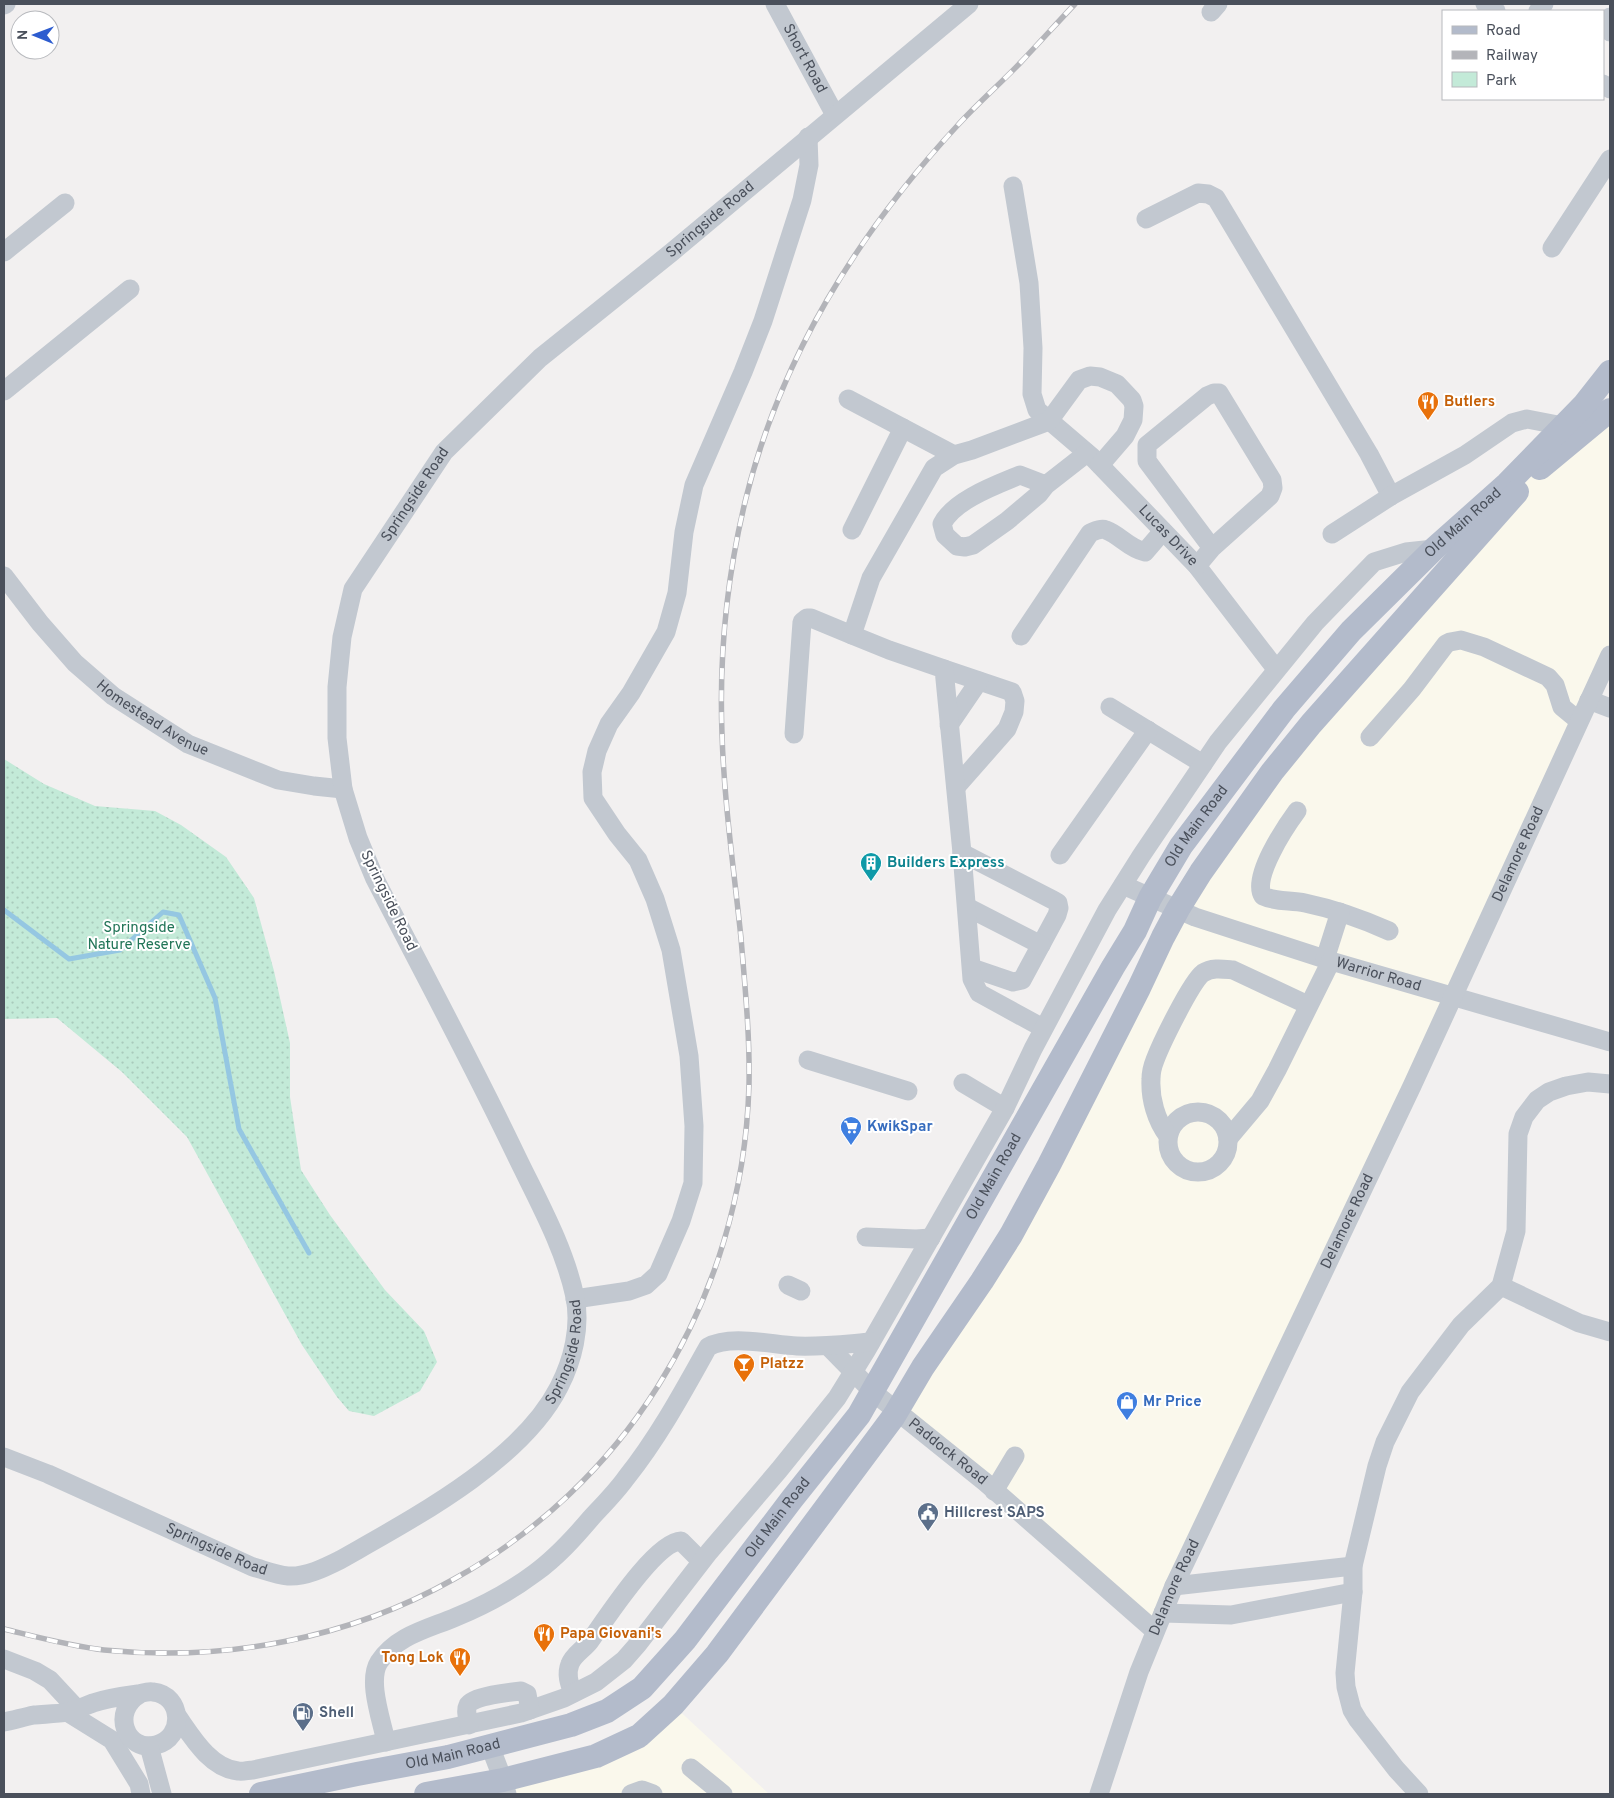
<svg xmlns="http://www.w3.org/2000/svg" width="1614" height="1798" viewBox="0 0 1614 1798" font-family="Overpass,sans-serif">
  <defs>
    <pattern id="green-dots" width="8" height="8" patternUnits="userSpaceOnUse" patternTransform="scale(1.25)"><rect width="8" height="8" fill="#c3ead8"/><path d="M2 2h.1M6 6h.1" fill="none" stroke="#a9cabc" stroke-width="1.8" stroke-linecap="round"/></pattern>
  </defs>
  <rect width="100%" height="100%" fill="#f2f0f0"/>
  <!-- commercial -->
  <g fill="#faf8ec">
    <polygon points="1610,410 1610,655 1155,1631 897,1411 1139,988 1311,724 1534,473"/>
    <polygon points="673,1705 769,1794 426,1794 596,1756"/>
  </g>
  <!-- green -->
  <polygon fill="url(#green-dots)" points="4,759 44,784 95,806 155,811 181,825 226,857 254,898 274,971 290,1043 290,1097 301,1170 330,1215 385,1290 424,1331 437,1362 420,1391 374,1416 349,1411 337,1397 302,1345 187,1137 122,1072 57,1018 4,1019"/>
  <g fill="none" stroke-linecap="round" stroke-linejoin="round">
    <!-- stream -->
    <polyline stroke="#95c7e2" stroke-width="5" points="4,910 69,959 120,950 163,912 179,915 215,998 239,1129 309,1253"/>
    <!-- minor -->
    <g stroke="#c2c8d0" stroke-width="19">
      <path id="s1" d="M775,4L835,115"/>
      <polyline points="1485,4 1496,11"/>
      <polyline points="4,5 6,4"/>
      <polyline points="1538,11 1544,4"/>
      <polyline points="1211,12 1218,4"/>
      <polyline points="1610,17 1610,32"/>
      <polyline points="1603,84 1610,89"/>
      <path id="s2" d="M1013,186L1029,283L1033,348L1032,394L1037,410L1092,457L1197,566L1276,669"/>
      <polyline points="1146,219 1198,193 1208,194 1216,198 1369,454 1391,496"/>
      <polyline points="1552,248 1610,159"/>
      <polyline points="4,252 65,203"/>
      <polyline points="4,391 130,289"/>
      <polyline points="848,399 954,455"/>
      <path d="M1046,485L1020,475C996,485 954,500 942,524L945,535L957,546L965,547L973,545L1007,521L1039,494L1046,485L1087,453"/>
      <polyline points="852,530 903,428"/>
      <polyline points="1332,534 1391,496 1465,455 1512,423 1527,419 1563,426"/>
      <polyline points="1197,566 1212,548 1270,496 1273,488 1272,480 1219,393 1214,393 1207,396 1147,445 1147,461 1212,548"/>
      <path id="s3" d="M4,576L40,623L75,663L113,696L188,744L278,780L314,786L343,789"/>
      <path d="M1021,636L1090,533C1095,531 1101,528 1106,530C1120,535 1128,548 1145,552L1163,531"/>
      <polyline points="944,669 1012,692 1015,701 1014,712 1007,729 956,787"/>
      <polyline points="1589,700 1610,708"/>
      <polyline points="1110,707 1203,764"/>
      <polyline points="949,725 979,681"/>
      <polyline points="794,734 802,622 807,618 811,618 852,635"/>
      <polyline points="1370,737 1412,689 1446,644 1450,642 1461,640 1484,647 1548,677 1555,685 1562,707 1579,721"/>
      <path d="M1297,811C1286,826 1251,878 1263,896C1275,902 1291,900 1305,903C1334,909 1362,919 1389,931"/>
      <polyline points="962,853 1053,900 1058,903 1059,908 1057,915 1022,980 1013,982 972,968"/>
      <polyline points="1060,855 1148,730"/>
      <path id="s4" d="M1123,885L1195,917L1331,961L1610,1042"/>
      <polyline points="967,907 1041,945"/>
      <polyline points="1325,959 1340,912"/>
      <polyline points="1043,1028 979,993 972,979 962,853 944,669 889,650 852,635 871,578 934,468 954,455 972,450 1049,421 1079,380 1090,376 1100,377 1117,384 1132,400 1134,406 1133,420 1125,436 1100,465"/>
      <polyline points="808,1060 908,1091"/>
      <polyline points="963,1083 1005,1108"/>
      <circle cx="1198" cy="1142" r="30"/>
      <path d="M1168,1136C1156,1120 1150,1099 1151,1079C1151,1073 1153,1065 1155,1060C1161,1044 1191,982 1203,973C1212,967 1223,969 1233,970L1308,1005"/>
      <polyline points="1228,1139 1260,1101 1277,1070 1331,961"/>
      <polyline points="866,1237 916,1239 931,1238"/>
      <polyline points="788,1285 801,1291"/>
      <polyline points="1501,1286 1579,1323 1610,1332"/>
      <polyline points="575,1299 629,1291 646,1285 658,1274 681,1221 693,1183 694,1126 689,1056 671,950 655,899 638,860 617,834 593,798 592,772 597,751 609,724 631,693 666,632 677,593 684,532 694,485 743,372 763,321 802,200 809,165 808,137"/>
      <path id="s5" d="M828,1346L873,1392L985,1482L1155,1631"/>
      <path id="s6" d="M4,1457L48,1474L253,1567C264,1570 276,1575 288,1576C306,1577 324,1568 340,1560C412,1519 521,1462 559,1387C573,1360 581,1327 575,1297C564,1246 537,1199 515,1153C471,1061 422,970 375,879L358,838L343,789L337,738V687L342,637L353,589L444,452L540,358L672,252L969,4"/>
      <polyline points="994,1491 1015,1456"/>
      <polyline points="1174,1586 1353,1566"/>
      <polyline points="1163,1613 1231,1615 1353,1592"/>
      <polyline points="4,1659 35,1671 50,1680 77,1709"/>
      <path d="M573,1693C569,1683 566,1674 570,1664C573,1655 584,1649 590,1641C606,1619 655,1542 681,1541L701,1561"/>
      <polyline points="67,1712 112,1740 139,1784 141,1794"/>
      <path d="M178,1717C192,1737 210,1768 238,1771C243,1772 248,1770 253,1770L521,1713L564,1698L596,1682L624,1660L638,1644L709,1552L779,1470L837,1398L866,1351L1005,1108L1033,1049L1107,910L1141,856L1218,742L1315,623L1374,562L1406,552L1434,549"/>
      <path d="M4,1722C14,1720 24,1717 34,1715C45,1714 57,1714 68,1712C77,1710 85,1706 93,1703C108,1698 123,1696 138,1694C143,1693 148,1691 153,1692C183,1695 185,1738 156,1745C126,1753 110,1711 140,1694"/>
      <path d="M469,1725C468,1719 465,1711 468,1705C472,1696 511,1692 521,1691L527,1694L530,1710"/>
      <path d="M386,1742C382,1721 367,1681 379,1662C397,1635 428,1629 456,1617C483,1606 511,1591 535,1573C557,1557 574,1538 591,1518C603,1505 616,1492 626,1478C658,1438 683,1392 708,1347C730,1334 772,1345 797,1346C822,1347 846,1344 871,1342"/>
      <polyline points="149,1746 162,1794"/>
      <polyline points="490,1746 503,1780 507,1794"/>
      <polyline points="691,1768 723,1794"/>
      <polyline points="631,1794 642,1790 653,1794"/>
      <path id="s7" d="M1099,1794L1139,1672L1174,1586L1412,1086L1610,655"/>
      <polyline points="1419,1794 1396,1769 1358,1720 1352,1710 1346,1687 1345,1673 1353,1592 1353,1566 1377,1466 1385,1442 1410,1392 1461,1325 1501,1286 1516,1231 1518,1134 1524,1117 1537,1100 1549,1092 1566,1086 1588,1082 1610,1084"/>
    </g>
    <!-- major -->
    <g stroke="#b3bbcb" stroke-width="24">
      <polyline points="1540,468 1610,410"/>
      <path id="s8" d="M261,1794L357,1774L448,1757L571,1725L607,1711L642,1688L685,1640L792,1499L859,1415L1113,967L1135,931L1150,898L1181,846L1284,709L1351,631L1434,549L1507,484L1584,405L1610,372"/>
      <polyline points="426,1794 503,1780 596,1756 639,1736 673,1705 717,1654 894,1416 923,1367 982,1281 1011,1235 1049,1165 1139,988 1163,937 1178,909 1201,872 1272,772 1311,724 1517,492"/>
    </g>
    <!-- rail casing -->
    <g stroke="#b3b4b9" stroke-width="5.5">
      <path id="rail" d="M4,1629C37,1637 70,1646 104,1650C225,1662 348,1639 454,1579C537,1533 608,1466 658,1386C715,1295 746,1192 749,1085C750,1036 745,987 741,938C734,870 724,802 722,734C719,654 727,575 746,498C781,357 859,232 957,126C977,104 1000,84 1021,62C1039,43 1057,23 1075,4"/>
    </g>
    <!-- rail -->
    <use href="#rail" stroke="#fff" stroke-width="4" stroke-dasharray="11" stroke-linecap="butt"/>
  </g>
  <!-- icons -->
  <defs>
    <g id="restaurant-pin" transform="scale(1.125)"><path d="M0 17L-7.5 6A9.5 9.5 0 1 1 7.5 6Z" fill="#e8710a" stroke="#fff"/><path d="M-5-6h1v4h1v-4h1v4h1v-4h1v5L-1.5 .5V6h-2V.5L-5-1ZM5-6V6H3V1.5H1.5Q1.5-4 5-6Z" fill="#fff"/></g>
    <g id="building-pin" transform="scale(1.125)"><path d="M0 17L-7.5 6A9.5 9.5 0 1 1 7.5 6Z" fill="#0f9aa8" stroke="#fff"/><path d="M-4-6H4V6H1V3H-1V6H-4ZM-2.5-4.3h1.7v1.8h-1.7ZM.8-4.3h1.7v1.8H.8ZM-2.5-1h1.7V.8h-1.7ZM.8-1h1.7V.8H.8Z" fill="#fff"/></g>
    <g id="supermarket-pin" transform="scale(1.125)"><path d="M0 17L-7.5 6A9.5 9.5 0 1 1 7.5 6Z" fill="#3f7fe0" stroke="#fff"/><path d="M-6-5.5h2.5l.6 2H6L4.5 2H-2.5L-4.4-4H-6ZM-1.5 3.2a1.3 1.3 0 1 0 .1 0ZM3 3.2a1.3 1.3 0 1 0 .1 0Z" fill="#fff"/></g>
    <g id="bar-pin" transform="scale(1.125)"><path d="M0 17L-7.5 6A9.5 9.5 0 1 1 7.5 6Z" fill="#e8710a" stroke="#fff"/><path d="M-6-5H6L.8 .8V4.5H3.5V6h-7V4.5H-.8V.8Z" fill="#fff"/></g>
    <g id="shop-pin" transform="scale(1.125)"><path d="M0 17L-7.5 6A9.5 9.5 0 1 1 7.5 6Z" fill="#3f7fe0" stroke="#fff"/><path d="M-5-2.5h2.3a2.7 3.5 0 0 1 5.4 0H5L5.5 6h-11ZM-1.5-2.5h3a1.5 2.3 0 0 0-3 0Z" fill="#fff"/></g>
    <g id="civic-pin" transform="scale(1.125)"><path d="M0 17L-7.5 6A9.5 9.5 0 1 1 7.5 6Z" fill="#5c6f8a" stroke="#fff"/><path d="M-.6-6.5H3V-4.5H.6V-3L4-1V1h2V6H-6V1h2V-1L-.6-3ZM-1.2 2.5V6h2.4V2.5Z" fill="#fff"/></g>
    <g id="fuel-pin" transform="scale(1.125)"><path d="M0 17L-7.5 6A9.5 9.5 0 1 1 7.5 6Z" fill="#5c6f8a" stroke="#fff"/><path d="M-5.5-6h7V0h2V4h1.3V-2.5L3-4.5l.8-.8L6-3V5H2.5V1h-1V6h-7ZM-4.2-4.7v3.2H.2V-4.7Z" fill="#fff"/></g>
  </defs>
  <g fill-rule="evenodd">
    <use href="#restaurant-pin" x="1428" y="402"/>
    <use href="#building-pin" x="871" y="863"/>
    <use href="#supermarket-pin" x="851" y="1127"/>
    <use href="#bar-pin" x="744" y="1364"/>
    <use href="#shop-pin" x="1127" y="1402"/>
    <use href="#civic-pin" x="928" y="1513"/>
    <use href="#restaurant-pin" x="544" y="1634"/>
    <use href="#restaurant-pin" x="460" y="1658"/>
    <use href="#fuel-pin" x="303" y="1713"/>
  </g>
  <g text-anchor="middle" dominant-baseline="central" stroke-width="4" stroke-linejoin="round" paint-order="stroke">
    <!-- street labels -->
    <g font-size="15" fill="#4a505b" stroke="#fff">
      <text stroke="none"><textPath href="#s1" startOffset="62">Short Road</textPath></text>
      <text stroke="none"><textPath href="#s6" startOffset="2019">Springside Road</textPath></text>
      <text stroke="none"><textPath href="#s6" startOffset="1614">Springside Road</textPath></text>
      <text stroke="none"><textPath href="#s8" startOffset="1831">Old Main Road</textPath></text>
      <text stroke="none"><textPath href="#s2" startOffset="408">Lucas Drive</textPath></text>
      <text stroke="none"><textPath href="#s3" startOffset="208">Homestead Avenue</textPath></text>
      <text stroke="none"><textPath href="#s8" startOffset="1426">Old Main Road</textPath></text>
      <text stroke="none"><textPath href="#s7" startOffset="1030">Delamore Road</textPath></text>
      <text transform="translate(388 901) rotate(64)">Springside Road</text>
      <text stroke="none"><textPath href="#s4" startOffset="271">Warrior Road</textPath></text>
      <text stroke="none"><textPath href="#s8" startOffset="1021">Old Main Road</textPath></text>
      <text stroke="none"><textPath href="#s7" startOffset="625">Delamore Road</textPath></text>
      <text stroke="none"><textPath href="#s6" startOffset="682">Springside Road</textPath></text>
      <text stroke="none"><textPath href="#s5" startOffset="160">Paddock Road</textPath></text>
      <text stroke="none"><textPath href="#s8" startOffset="616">Old Main Road</textPath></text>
      <text stroke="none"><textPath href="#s6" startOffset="232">Springside Road</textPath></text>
      <text stroke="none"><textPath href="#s7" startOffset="220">Delamore Road</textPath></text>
      <text stroke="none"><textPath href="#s8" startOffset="196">Old Main Road</textPath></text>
    </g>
    <!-- food labels -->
    <g font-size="15" font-weight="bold" fill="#c56008" stroke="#fff" text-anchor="start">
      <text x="1444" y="402">Butlers</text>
      <text x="760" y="1364">Platzz</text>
      <text x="560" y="1634">Papa Giovani's</text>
      <text x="444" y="1658" text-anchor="end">Tong Lok</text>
    </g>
    <!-- culture labels -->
    <g font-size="15" font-weight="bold" fill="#0d838f" stroke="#fff" text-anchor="start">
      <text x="887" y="863">Builders Express</text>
    </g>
    <!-- park labels -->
    <g font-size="15" fill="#227558" stroke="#fff">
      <text x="139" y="928">Springside<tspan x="139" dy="17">Nature Reserve</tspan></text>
    </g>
    <!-- shop labels -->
    <g font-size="15" font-weight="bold" fill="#366cbe" stroke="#fff" text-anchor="start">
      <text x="867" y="1127">KwikSpar</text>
      <text x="1143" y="1402">Mr Price</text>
    </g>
    <!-- service labels -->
    <g font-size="15" font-weight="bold" fill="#4e5e75" stroke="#fff" text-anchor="start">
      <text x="944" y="1513">Hillcrest SAPS</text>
      <text x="319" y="1713">Shell</text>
    </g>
  </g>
  <!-- border -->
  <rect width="1614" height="1798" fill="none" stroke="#4a505b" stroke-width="10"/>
  <!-- legend -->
  <rect x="1442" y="10" width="162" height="90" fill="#ffffff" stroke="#b7b9bd"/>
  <rect x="1452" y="26" width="25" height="8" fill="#b3bbcb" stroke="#b7b9bd"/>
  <text x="1486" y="35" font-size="15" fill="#4a505b">Road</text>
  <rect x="1452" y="51" width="25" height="8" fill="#b3b4b9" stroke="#b7b9bd"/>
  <text x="1486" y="60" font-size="15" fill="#4a505b">Railway</text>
  <rect x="1452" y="72" width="25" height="15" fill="#c3ead8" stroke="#b7b9bd"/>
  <text x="1486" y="85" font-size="15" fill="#4a505b">Park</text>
  <!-- north arrow -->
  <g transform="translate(35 35) rotate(271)"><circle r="24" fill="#ffffff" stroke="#b7b9bd"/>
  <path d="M0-4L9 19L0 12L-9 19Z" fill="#2d5ccf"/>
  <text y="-8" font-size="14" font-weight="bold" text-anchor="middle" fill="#4a505b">N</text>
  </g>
</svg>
